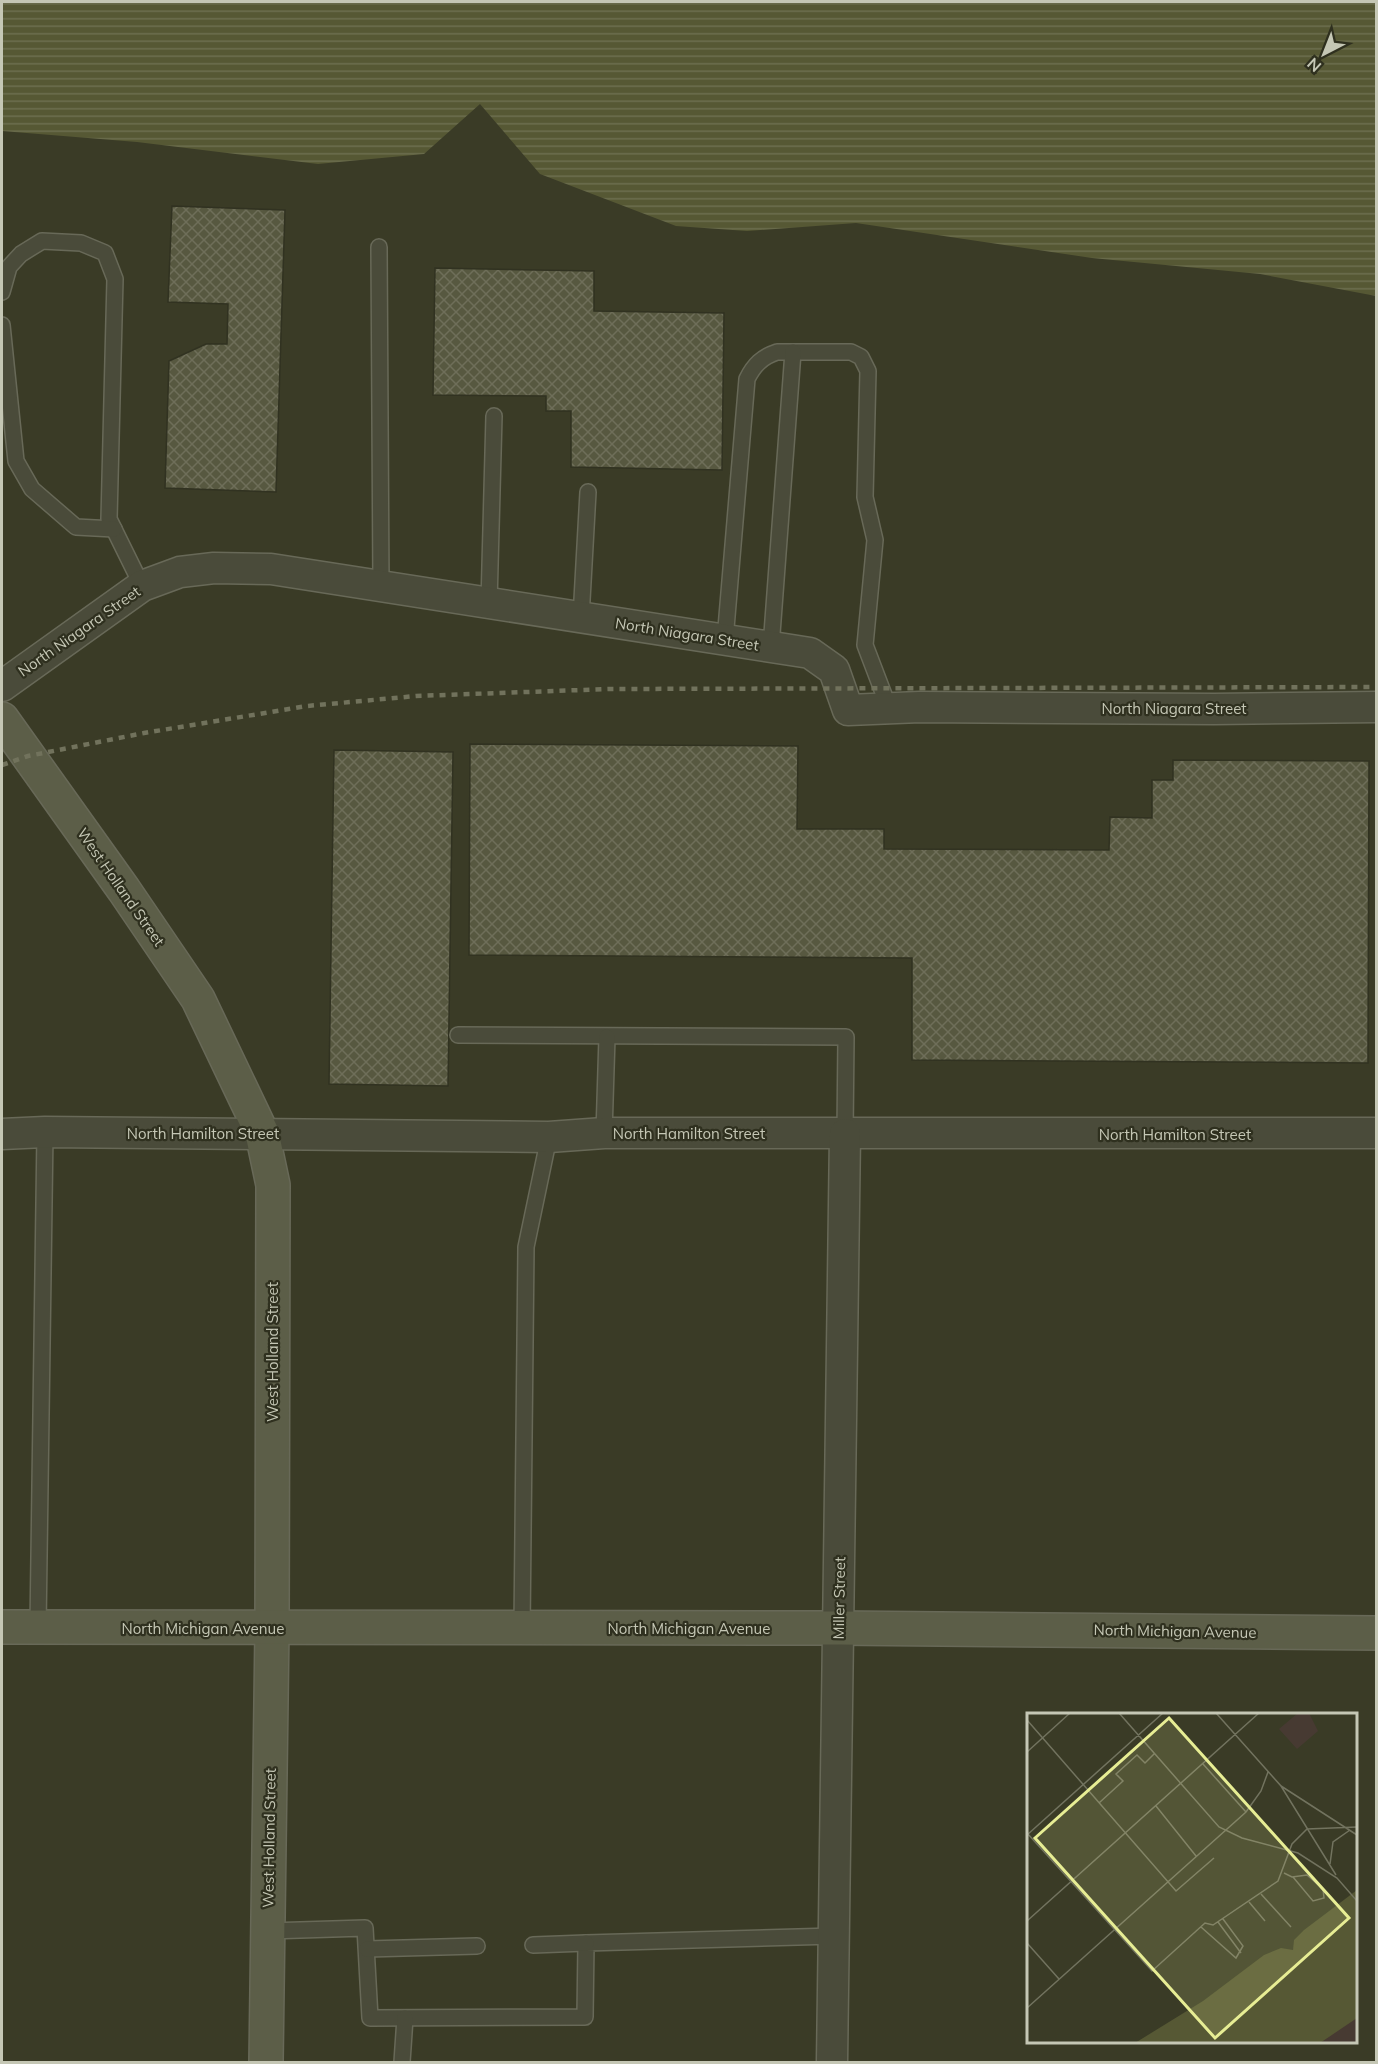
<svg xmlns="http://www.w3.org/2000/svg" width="1378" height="2064" viewBox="0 0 1378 2064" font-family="Mulish,sans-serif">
  <defs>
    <pattern id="water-rules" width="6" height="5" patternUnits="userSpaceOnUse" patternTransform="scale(1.5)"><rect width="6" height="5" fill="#565834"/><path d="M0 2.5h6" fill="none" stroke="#6d6e4f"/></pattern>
    <pattern id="building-cross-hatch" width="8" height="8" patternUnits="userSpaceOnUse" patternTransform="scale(1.5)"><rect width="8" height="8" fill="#575840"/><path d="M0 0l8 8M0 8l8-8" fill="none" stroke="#6e6e59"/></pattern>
  </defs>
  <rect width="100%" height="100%" fill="#3a3b26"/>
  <!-- water -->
  <polygon fill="url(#water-rules)" points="2,2 1376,2 1376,296 1260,274 1092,258 856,223 747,231 676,226 540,174 480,104 424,154 318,164 137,142 2,131"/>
  <!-- building -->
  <g fill="url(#building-cross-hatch)" stroke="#313221" stroke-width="1.5">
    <polygon points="172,206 285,210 276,492 165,488 169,361 206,344 227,344 228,304 168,302"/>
    <polygon points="435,268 594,271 594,311 724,313 722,470 571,467 571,411 546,411 546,396 433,395"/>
    <polygon points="470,744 798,746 797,829 884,829 884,849 1109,850 1110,817 1152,818 1152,780 1173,780 1173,760 1369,761 1368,1063 912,1060 912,958 469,955"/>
    <polygon points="334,750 453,752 448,1086 329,1084"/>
  </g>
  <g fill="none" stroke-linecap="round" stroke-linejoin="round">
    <!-- service casing -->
    <g stroke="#686958" stroke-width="18">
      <g id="service">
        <polyline points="379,247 381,586"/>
        <polyline points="2,292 9,267 21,254 42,241 81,243 105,253 115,279 109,519 142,586"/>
        <polyline points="2,325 16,461 32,489 76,527 114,529"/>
        <polyline points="489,603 494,416"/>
        <polyline points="581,618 588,492"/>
        <path d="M725,640L747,379C754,365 762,357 777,352H851L861,357L868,371L865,497L875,540L865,645L889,708"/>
        <polyline points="771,647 793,352"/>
        <polyline points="458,1035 846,1037 845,1134"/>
        <polyline points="604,1133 607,1037"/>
        <polyline points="38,1627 45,1132"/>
        <polyline points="522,1628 526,1247 549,1137"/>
        <polyline points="268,1931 365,1928 370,2018 585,2017 586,1943 834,1936"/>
        <polyline points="533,1945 586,1943"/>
        <polyline points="367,1949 477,1946"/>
        <polyline points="402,2062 405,2018"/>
      </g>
    </g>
    <!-- minor casing -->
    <g stroke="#686958" stroke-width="33">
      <g id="minor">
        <polyline points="2,686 142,586 180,572 214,568 271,569 810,653 834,670 848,710 920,707 1214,709 1376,707"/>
        <polyline points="2,1134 45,1132 549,1137 604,1133 1376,1133"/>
        <polyline points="832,2062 845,1134"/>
      </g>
    </g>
    <!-- secondary casing -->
    <g stroke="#686958" stroke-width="36">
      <g id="secondary">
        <polyline points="2,719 124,890 198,999 262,1133 273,1185 272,1629 266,2062"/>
        <polyline points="2,1627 838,1628 1376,1633"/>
      </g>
    </g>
    <!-- service -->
    <use href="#service" stroke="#4a4b3a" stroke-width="15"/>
    <!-- minor -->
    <use href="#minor" stroke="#4a4b3a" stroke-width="30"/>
    <!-- secondary -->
    <use href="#secondary" stroke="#5c5e48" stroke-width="33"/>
    <!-- rail -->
    <polyline stroke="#71725c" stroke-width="4.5" stroke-dasharray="6 6" stroke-linecap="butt" points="2,765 28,756 144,733 307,706 416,696 609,689 1376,687"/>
  </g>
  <g text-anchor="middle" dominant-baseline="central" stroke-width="4.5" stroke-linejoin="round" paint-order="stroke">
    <!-- street labels -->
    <g font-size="15" fill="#c5c7b5" stroke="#2f301f">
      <text transform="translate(79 631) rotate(-35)">North Niagara Street</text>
      <text transform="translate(687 634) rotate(9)">North Niagara Street</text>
      <text x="1174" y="708">North Niagara Street</text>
      <text transform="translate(121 887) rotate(55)">West Holland Street</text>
      <text x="203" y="1133">North Hamilton Street</text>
      <text x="689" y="1133">North Hamilton Street</text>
      <text x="1175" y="1134">North Hamilton Street</text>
      <text transform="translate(272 1352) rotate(-90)">West Holland Street</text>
      <text transform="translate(839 1598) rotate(-89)">Miller Street</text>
      <text x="203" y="1628">North Michigan Avenue</text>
      <text x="689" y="1628">North Michigan Avenue</text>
      <text transform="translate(1175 1631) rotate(1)">North Michigan Avenue</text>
      <text transform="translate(269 1838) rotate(-89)">West Holland Street</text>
    </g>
  </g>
  <!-- overview -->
  <g transform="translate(1027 1713)">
    <rect width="330" height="330" fill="#3a3b26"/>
    <path d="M330,305V330H293L321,309Z" fill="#473a32"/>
    <path d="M271,0H282L291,18L270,36L252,16Z" fill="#473a32"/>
    <path d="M330,177V305L293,330H108L176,288L237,242L254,235L266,237L267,227L277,217Z" fill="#565834"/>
    <path fill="none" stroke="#72735f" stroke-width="1.5" d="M92,0L192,114L215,125L271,140L310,165L330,188M189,0L254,73L309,162M0,7L149,178L187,145M0,39L43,0M176,51L219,99M254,73L330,122M72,90L96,68L89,61L110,42L118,50L127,41M129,93L169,143M0,120L125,258L178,210L186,212L251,168L265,131L280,116L330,114M0,122L136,0M303,151L306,129L323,117M257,160L265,164H266L286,188L297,185L296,176L280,162L265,164M234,181L264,214M222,189L238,208M0,208L232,0M191,209L214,240M174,214L209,245L216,233L196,206M0,230L32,266M0,295L219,99L234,78L241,59"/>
    <path fill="#e7ed94" fill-opacity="0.15" stroke="#e7ed94" stroke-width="3" d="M142,5L322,205L188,325L8,125Z"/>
    <rect width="330" height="330" fill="none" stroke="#c5c7b5" stroke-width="3"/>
  </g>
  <!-- border -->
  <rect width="1378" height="2064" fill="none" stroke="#c5c7b5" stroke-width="6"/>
  <!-- north arrow -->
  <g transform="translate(1324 54) rotate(222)" stroke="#2f301f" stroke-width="4.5" paint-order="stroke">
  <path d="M0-4.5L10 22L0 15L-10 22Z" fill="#c5c7b5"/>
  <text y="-9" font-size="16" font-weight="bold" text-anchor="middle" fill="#c5c7b5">N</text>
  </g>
</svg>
